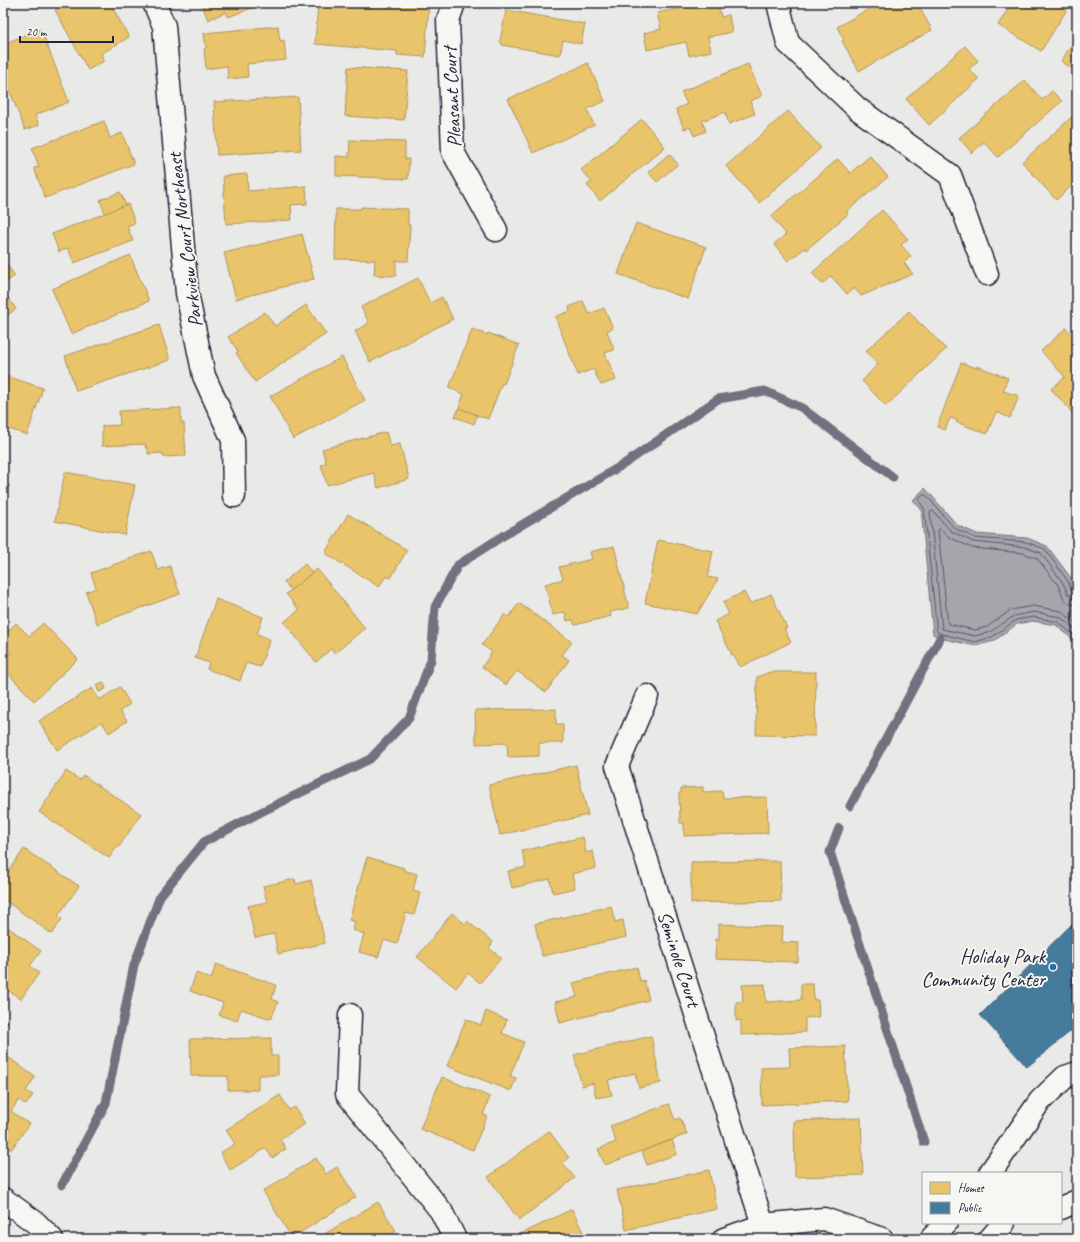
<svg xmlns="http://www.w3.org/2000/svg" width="1080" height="1242" viewBox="0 0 1080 1242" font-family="Caveat,sans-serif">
  <rect width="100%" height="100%" fill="#e9e9e7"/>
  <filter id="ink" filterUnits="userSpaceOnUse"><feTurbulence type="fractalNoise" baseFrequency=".025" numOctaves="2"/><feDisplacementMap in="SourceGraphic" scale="8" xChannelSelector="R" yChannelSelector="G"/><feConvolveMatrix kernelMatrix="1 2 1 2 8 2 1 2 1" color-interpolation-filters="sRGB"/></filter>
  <g filter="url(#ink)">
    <!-- water -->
    <polygon fill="#a5a5ac" stroke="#71717f" points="925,488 957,525 977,534 1027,538 1047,546 1071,578 1077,594 1077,643 1056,625 1033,621 1017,624 994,641 975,646 940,638 933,634 921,509 913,500"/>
    <!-- homes -->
    <g fill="#e9c46a" stroke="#ad935c">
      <polygon points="66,3 110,3 129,37 101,54 104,61 88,70 55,10"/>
      <polygon points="201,3 256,3 257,6 228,17 226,12 208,20"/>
      <polygon points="318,3 429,3 425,57 397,55 397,51 315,44"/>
      <polygon points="704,3 718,3 721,17 729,15 732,32 708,37 711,51 689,56 686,42 647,50 644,33 661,29 657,13"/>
      <polygon points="879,3 917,3 932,30 859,71 842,41 844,40 837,27"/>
      <polygon points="1012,3 1071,3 1041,51 998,25"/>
      <polygon points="506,10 585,24 581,44 563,40 560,55 502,45 500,41"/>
      <polygon points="278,26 280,41 284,40 286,60 247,64 248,77 228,79 227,66 206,69 204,49 206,48 204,33"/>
      <polygon points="41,29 69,102 35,115 39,125 25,130 3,74 3,44"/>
      <polygon points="1077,37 1077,72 1061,61"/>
      <polygon points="965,46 978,61 969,69 979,79 929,125 906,99"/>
      <polygon points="588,63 605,101 587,109 594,125 533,153 508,99"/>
      <polygon points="748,64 762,96 750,101 755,114 729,124 725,112 702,121 706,131 694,136 690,127 684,129 676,109 687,104 681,92"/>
      <polygon points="348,67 408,71 404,120 345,116"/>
      <polygon points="1025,80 1042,100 1052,91 1062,101 998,157 984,142 972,153 959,138"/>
      <polygon points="298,97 301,150 217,155 214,102"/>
      <polygon points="788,111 821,148 759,203 726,166"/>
      <polygon points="1075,114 1077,116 1077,181 1056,200 1022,162"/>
      <polygon points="642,119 665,147 600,201 587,185 592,182 581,170"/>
      <polygon points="104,121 110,138 122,133 134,164 45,198 34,168 39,167 32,148"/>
      <polygon points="350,140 405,142 405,159 409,159 408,179 336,176 336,156 349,157"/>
      <polygon points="669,154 678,164 657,182 648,172"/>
      <polygon points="870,156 888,177 846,212 848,214 806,250 805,248 788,261 774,244 786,234 771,216 838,159 850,173"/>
      <polygon points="247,174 248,191 306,186 307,204 291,205 292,220 226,224 223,176"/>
      <polygon points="120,192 126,205 105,214 100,200"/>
      <polygon points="128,204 135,223 127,226 133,241 74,263 68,248 59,252 52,234"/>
      <polygon points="361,207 408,209 408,225 410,225 408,261 396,261 396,276 374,275 375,260 335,259 336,209 361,209"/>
      <polygon points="882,210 908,239 901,245 911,256 904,263 913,274 861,296 854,288 847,294 831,276 822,284 812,273"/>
      <polygon points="636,223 706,247 688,299 618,274"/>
      <polygon points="302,234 314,279 236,299 224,253"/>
      <polygon points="130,255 149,301 71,334 52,289"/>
      <polygon points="3,259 15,276 3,284"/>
      <polygon points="418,278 430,303 442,297 453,319 370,362 355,331 369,323 361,307"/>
      <polygon points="3,291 16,309 3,318"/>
      <polygon points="583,301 589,314 604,308 613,328 607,331 614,350 605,353 616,380 601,385 593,369 578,375 555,317 570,311 569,307"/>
      <polygon points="306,305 326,334 255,382 236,353 238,351 228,337 265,312 275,326"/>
      <polygon points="909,311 921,325 922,324 946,349 886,406 862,381 878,364 866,351"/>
      <polygon points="159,325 170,360 76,391 65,356"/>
      <polygon points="1066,328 1077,340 1077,418 1051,389 1065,377 1041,351"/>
      <polygon points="472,329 487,335 488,333 519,345 504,384 502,383 488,419 459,408 464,394 449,388"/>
      <polygon points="342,357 365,400 293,439 270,396"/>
      <polygon points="961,363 977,368 977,366 1008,378 1003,391 1019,396 1010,418 996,412 987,434 956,422 957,420 950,418 945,430 937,427"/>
      <polygon points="3,375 43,388 27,435 3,427"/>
      <polygon points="181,408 181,423 184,423 186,456 163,457 163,453 148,454 148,448 145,448 146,444 102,446 102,426 120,425 119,411"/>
      <polygon points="459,408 477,415 474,424 455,417"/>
      <polygon points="386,432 390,446 400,444 409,479 378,488 374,473 327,485 321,465 326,463 322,449"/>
      <polygon points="65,472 135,485 125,535 55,521"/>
      <polygon points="3,479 10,486 3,493"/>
      <polygon points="348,514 407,550 391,578 386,576 379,587 325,553"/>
      <polygon points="658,540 713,551 708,577 718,579 697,614 645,603"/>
      <polygon points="614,546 629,608 610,612 611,616 575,625 573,620 567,621 565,612 553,615 545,584 563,579 559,567 592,559 590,552"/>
      <polygon points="151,551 158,570 170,566 180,594 97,624 86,592 96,588 91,573"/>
      <polygon points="305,564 312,573 291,590 284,582"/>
      <polygon points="317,569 365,628 335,653 331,649 316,662 284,622 299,610 286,594"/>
      <polygon points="744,592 750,604 771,594 787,628 784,629 791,642 740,667 733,654 732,655 715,621 729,614 723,602"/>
      <polygon points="216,599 263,617 257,634 270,639 260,667 246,663 240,681 207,669 209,663 195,658"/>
      <polygon points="519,603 572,642 562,655 569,660 546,692 517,671 506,685 482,667 492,652 482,645 505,614 509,617"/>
      <polygon points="16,623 29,636 43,623 78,659 34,701 3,668 3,661 11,653 3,645 3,636"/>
      <polygon points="770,672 816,672 815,736 756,735 757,677"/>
      <polygon points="103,682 106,689 99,692 96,685"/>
      <polygon points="120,687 130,704 120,711 127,721 109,733 102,722 57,750 39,721 92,688 99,700"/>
      <polygon points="556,709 556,724 563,724 563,743 539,743 539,756 508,757 507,743 476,744 475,710"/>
      <polygon points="576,765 588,815 500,835 489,785"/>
      <polygon points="66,771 80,780 83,775 141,814 119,847 117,847 109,858 39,812"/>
      <polygon points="703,787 703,792 722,791 723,798 767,797 768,833 684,836 684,823 680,823 679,793 681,793 681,788"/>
      <polygon points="583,837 586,853 593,851 596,868 572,874 575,888 553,893 550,879 512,888 508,871 526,867 522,851"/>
      <polygon points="24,849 79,886 58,916 62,919 52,934 3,899 3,879"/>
      <polygon points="367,857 404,868 403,870 417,874 413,891 420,893 414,915 406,913 397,944 384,940 378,957 359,952 364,934 353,930 355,922 349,920"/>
      <polygon points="780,861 781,901 691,903 691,862"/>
      <polygon points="295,879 296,884 311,880 325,943 278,954 274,934 255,938 248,906 267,902 263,886"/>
      <polygon points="611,906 615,922 623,920 626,937 542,956 535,924"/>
      <polygon points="452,913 465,924 467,921 493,942 489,948 501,958 480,983 468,973 456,988 417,957"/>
      <polygon points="3,924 41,951 30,966 39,973 21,999 3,987"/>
      <polygon points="719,924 783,927 782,942 799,943 798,962 715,959 716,939 719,939"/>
      <polygon points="216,964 276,985 272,999 278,1002 271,1019 241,1009 237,1021 219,1015 223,1003 190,991 196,973 211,979"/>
      <polygon points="637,967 640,981 644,980 649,1000 560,1023 555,1002 577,997 573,983"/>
      <polygon points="765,984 766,1002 801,1000 801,984 813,984 814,1000 818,1000 819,1017 805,1018 805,1032 741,1035 741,1020 736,1021 736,1002 743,1002 742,985"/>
      <polygon points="486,1011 507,1020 502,1033 524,1042 510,1076 516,1078 511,1091 447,1066 466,1019 481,1025"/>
      <polygon points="3,1017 8,1021 3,1029"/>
      <polygon points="651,1036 661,1083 639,1088 635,1073 608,1080 612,1095 596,1098 593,1083 582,1086 574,1055"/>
      <polygon points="271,1038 271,1056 278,1056 278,1075 258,1075 258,1090 228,1090 228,1076 191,1076 190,1039"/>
      <polygon points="845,1046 848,1101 762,1105 761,1068 790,1067 789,1048"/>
      <polygon points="8,1057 35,1077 26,1091 33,1095 26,1105 19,1100 11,1111 29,1124 11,1150 3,1144 3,1065"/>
      <polygon points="442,1077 490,1097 483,1115 487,1116 473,1150 420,1129"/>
      <polygon points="280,1095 289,1110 295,1107 305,1124 280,1139 286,1149 272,1158 266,1148 230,1170 220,1153 235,1144 226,1130"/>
      <polygon points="669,1104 675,1120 680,1118 687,1134 605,1165 598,1149 616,1142 610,1126"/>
      <polygon points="861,1118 863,1175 795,1177 794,1121"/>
      <polygon points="549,1131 569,1158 563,1163 575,1178 519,1220 488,1177"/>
      <polygon points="672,1140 677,1154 647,1165 642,1151"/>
      <polygon points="316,1158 326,1174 337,1167 356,1197 292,1238 263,1191"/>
      <polygon points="709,1170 717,1209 626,1230 617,1190"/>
      <polygon points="378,1202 396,1231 383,1239 325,1239 323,1235"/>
      <polygon points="572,1209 586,1239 511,1239"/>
    </g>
    <!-- public -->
    <polygon fill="#457b9d" stroke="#3a6080" points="1077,919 1077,1026 1027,1067 980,1015"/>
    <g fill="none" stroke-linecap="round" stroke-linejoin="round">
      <!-- shore -->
      <g stroke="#565668" stroke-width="1">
        <polyline points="1077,593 1072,591 1067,580 1045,549 1026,542 975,538 954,528 926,495 923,495 919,499 919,501 924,508 937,632 942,634 975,642 992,637 1016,620 1034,617 1058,622 1077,638"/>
        <polyline points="1077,599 1072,598 1068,594 1063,583 1041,553 1025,547 973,542 951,531 933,511 930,512 942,629 975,636 990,632 1014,616 1034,612 1060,617 1077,631"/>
        <polyline points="1077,605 1070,604 1064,599 1058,585 1037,558 1023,553 972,548 949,537 941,529 938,530 948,624 975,630 987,627 1011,610 1033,606 1061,611 1077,624"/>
      </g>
      <!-- stream -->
      <g stroke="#71717f" stroke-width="9">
        <polyline points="850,806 940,638"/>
        <polyline points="839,828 830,852 924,1142"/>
        <polyline points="62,1185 106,1103 134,965 160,896 204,842 261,812 370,759 409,718 431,660 435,607 458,565 498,539 624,464 718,399 765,391 802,408 893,477"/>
      </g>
      <!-- minor casing -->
      <g stroke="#22223b" stroke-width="25">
        <g id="minor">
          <polyline points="154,3 164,26 187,293 204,376 233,440 234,496"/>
          <polyline points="454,3 448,20 453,152 496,230"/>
          <polyline points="778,3 788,43 858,109 950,175 987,274"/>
          <polyline points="647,696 617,766 763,1225"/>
          <polyline points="350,1015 347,1094 441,1211 455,1239"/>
          <polyline points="990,1173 1040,1101 1065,1077 1077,1073"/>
          <polyline points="3,1199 36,1223 52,1239"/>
          <polyline points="1061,1208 1077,1201"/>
          <polyline points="724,1239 763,1225 824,1219 882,1239"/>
          <polyline points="931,1239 946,1223"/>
          <polyline points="990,1239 1004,1223"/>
        </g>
      </g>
      <!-- minor -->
      <use href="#minor" stroke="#f6f6f2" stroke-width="22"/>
    </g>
  </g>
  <!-- markers -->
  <circle fill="#1f6fb2" stroke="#f6f6f2" stroke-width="1.5" cx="1053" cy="967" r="4"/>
  <g text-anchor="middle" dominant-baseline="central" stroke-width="4" stroke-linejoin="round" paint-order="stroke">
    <!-- street labels -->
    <g font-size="20" fill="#22223b" stroke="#f6f6f2">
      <text transform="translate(452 97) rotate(-93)">Pleasant Court</text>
      <text transform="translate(185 240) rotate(-97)">Parkview Court Northeast</text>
      <text transform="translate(679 959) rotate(72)">Seminole Court</text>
    </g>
    <!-- poi labels -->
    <g font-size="20" fill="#22223b" stroke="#f6f6f2" text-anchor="end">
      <text x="1045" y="956">Holiday Park<tspan x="1045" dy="23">Community Center</tspan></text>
    </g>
  </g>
  <!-- margin -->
  <rect width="1080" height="1242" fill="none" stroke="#f6f6f2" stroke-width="16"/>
  <rect x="8" y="8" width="1064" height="1226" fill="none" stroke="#22223b" stroke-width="1.5" filter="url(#ink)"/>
  <!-- legend -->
  <rect x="922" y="1172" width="140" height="52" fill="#f6f6f2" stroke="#a1a1a9"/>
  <rect x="930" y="1182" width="20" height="12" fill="#e9c46a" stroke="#a1a1a9"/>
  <text x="958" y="1192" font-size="12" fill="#22223b">Homes</text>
  <rect x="930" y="1202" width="20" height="12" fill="#457b9d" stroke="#a1a1a9"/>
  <text x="958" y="1212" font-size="12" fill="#22223b">Public</text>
  <!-- scale -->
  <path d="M20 36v6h93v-6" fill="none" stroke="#22223b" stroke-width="2"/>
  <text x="26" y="36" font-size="12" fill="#22223b" stroke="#f6f6f2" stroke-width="3" paint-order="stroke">20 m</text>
</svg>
